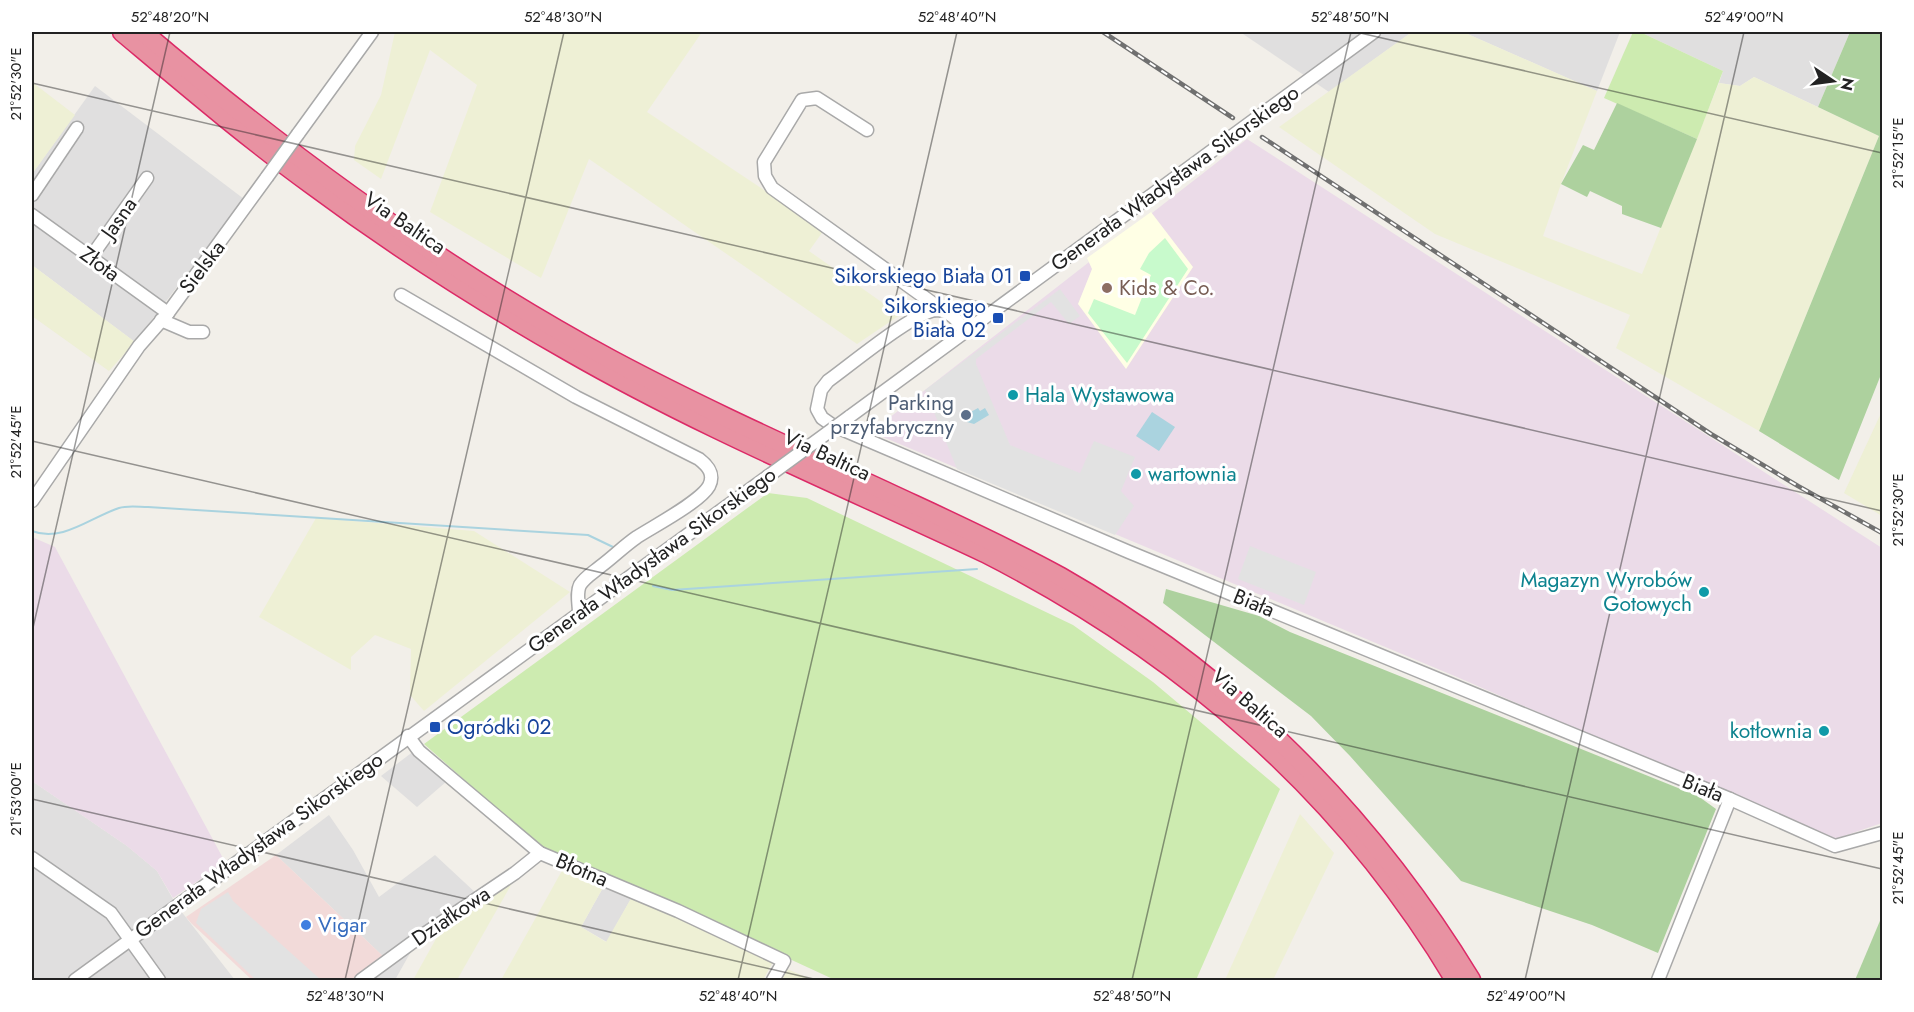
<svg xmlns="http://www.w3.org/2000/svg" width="1914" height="1012" viewBox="0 0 1914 1012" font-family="Jost,sans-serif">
  <rect width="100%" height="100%" fill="#f2efe9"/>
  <!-- residential -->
  <g fill="#e0dfdf">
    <polygon points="1240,32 1412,32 1329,92"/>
    <polygon points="1463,32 1620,32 1597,91"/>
    <polygon points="1640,32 1850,32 1818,107 1754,77 1740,86 1719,83 1723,71"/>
    <polygon points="95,86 244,199 135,342 32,265 32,174"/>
    <polygon points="414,751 447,781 417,807 381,776"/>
    <polygon points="32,781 127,846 157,871 177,906 235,980 32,980"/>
    <polygon points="329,815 353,850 379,897 435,855 478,895 418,939 395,980 356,980 385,958 276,855"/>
    <polygon points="605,884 633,895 607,942 581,927"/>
  </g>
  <!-- commercial -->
  <polygon fill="#f2dad9" points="276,855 384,957 355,980 252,980 191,923 186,917"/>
  <!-- industrial -->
  <g fill="#ebdbe8">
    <polygon points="1247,139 1882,548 1882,823 1832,840 1457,677 871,432"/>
    <polygon points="32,537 55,547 225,862 173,898 157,871 127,846 32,781"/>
  </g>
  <!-- education -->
  <polygon fill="#ffffe5" points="1151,212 1193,267 1126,369 1078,304 1092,269 1087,258"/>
  <!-- farmland -->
  <g fill="#eef0d5">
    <polygon points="395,32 702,32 647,112 824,230 809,251 900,315 857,344 589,159 541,278 430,212 477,85 430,50 381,179 354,160 355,146 381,95"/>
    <polygon points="1412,32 1463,32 1597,91 1561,184 1543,236 1642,274 1719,83 1740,86 1754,77 1879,136 1759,431 1616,348 1630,315 1435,234 1279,127"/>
    <polygon points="32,82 75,115 32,174"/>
    <polygon points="32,265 135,342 109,371 32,316"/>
    <polygon points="1882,411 1882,516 1844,493"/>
    <polygon points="316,518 474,531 570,592 424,711 410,695 411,649 375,635 351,657 351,670 259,617"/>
    <polygon points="1300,814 1334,853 1273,980 1225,980"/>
    <polygon points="564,867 605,884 581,927 606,942 633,895 774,960 763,980 501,980"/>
    <polygon points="515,878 457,980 413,980 442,928"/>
    <polygon points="787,969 813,980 781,980"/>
  </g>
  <!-- grass -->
  <g fill="#cdebb0">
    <polygon points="1633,32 1640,32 1723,71 1697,139 1604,98"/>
    <polygon points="768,493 807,498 1073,625 1153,682 1280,789 1196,980 835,980 658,898 541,848 424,744"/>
  </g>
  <!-- forest -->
  <g fill="#add19e">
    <polygon points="1850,32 1882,32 1882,372 1839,480 1759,431 1879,136 1818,107"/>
    <polygon points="1617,103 1697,139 1661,228 1622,214 1622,206 1590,191 1587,197 1561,184 1583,145 1594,150"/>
    <polygon points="1166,589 1259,616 1290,632 1698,796 1716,809 1658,953 1592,925 1461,881 1350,756 1311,716 1163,603"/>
    <polygon points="1882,916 1882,980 1855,980"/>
  </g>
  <!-- park -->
  <polygon fill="#c8facc" points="1165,238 1188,269 1127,363 1088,313 1094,299 1135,315 1151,275 1140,269 1149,253"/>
  <!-- parking -->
  <g fill="#e2e2e2">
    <polygon points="1060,289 1080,316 1069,324 1051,302 976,359 976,364 1010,445 1080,473 1094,441 1135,457 1121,491 1134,506 1115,535 957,469 925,390"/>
    <polygon points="1250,546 1316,572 1304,605 1238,579"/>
    <polygon points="228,892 233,901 321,980 256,980 196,923 201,909"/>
  </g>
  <!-- water -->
  <g fill="#aad3df">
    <polygon points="978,408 980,411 985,408 989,415 974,424 967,422 966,418 967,414"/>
    <polygon points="1152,412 1175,427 1159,451 1136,436"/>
  </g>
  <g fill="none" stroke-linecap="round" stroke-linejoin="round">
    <!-- stream -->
    <g stroke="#aad3df" stroke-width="2">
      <path d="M32,531C62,543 91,517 119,508C128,505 139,507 148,507L588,535L613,547"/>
      <polyline points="653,586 672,590 977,569"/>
    </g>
    <!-- minor casing -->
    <g stroke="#a9a9a9" stroke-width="15">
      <g id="minor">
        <polyline points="867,130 817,98 802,100 764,162 765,176 772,188 931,302 934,310"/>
        <polyline points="298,134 372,32"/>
        <polyline points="32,195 77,128"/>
        <polyline points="32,215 168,313"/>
        <polyline points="91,257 147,178"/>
        <path d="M401,295L576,397L699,459C708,466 715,474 709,486C700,502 654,526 637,537C624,546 613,557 601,566C594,572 585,577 580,585C576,593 579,604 579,613"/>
        <polyline points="161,320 189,332 203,332"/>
        <path d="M965,332C958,321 951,311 937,310C916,310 848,367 828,381L821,390L817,409L822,418L832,425L1129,552L1730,799L1835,846L1882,833"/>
        <polyline points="849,417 1374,32"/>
        <polyline points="32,501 139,346 168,313 267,177"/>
        <polyline points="408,736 419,751 540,853 678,911 784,961 773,980"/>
        <polyline points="32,858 111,913 159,980"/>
        <polyline points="75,980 767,477"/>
        <polyline points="361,980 417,939 515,873 540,853"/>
        <polyline points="1658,980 1730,799"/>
      </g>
    </g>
    <!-- highway casing -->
    <g stroke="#dc2a67" stroke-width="21">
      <g id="highway">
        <path d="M122,32C184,84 246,137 312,185C394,246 480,301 568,351C702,428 845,487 985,553C1181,653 1341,790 1455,980"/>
        <path d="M143,32C289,156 443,269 612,360C702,408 796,450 889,493C947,520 1005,546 1061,577C1231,674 1370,814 1471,980"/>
      </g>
    </g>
    <!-- minor -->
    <use href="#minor" stroke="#fff" stroke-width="12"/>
    <!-- highway -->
    <use href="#highway" stroke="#e892a2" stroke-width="18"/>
    <!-- rail casing -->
    <g stroke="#707070" stroke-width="4.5">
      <g id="rail">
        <polyline points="1103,32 1233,118"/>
        <polyline points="1262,137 1711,434 1798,486 1882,533"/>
      </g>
    </g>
    <!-- rail -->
    <use href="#rail" stroke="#fff" stroke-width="2" stroke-dasharray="7" stroke-linecap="butt"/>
    <!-- minor-bridge casing -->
    <g stroke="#a9a9a9" stroke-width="15" stroke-linecap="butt">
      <g id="minor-bridge">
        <polyline points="267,177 298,134"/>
        <polyline points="767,477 849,417"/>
      </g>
    </g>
    <!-- minor-bridge -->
    <use href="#minor-bridge" stroke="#fff" stroke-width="12"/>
  </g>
  <!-- ticks -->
  <path fill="none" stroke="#222" stroke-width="1.5" stroke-opacity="0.45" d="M1356,32L1882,153M32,83L1882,511M32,441L1882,869M32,632L170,32M32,799L818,980M345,980L564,32M738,980L957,32M1132,980L1351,32M1525,980L1744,32"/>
  <!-- markers -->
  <g fill="#1a4fb4" stroke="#fff" stroke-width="2">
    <rect x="1019" y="270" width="12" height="12" rx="3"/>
    <rect x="992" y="312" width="12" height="12" rx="3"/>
    <rect x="429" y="721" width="12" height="12" rx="3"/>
  </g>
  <circle fill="#8d6e63" stroke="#fff" stroke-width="2" cx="1107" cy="288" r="6"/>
  <g fill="#0f9aa8" stroke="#fff" stroke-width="2">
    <circle cx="1013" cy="395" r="6"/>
    <circle cx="1136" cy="474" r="6"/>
    <circle cx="1704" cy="592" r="6"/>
    <circle cx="1824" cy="731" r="6"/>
  </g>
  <circle fill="#5c6f8a" stroke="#fff" stroke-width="2" cx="966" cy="415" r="6"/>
  <circle fill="#3f7fe0" stroke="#fff" stroke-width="2" cx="306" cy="925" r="6"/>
  <g text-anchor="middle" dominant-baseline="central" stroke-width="6" stroke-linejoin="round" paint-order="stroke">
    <!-- street labels -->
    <g font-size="21" fill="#222" stroke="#fff">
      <text transform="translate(1175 178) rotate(-36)">Generała Władysława Sikorskiego</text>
      <text transform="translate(119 218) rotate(-55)">Jasna</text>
      <text transform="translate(405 223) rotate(34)">Via Baltica</text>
      <text transform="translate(100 264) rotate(36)">Złota</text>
      <text transform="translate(202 267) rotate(-53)">Sielska</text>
      <text transform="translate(827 455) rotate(25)">Via Baltica</text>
      <text transform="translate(652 560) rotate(-36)">Generała Władysława Sikorskiego</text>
      <text transform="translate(1254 603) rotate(22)">Biała</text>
      <text transform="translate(1250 703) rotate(41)">Via Baltica</text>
      <text transform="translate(1703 788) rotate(22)">Biała</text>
      <text transform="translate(259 845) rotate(-36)">Generała Władysława Sikorskiego</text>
      <text transform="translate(582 870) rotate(23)">Błotna</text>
      <text transform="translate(451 916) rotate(-34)">Działkowa</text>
    </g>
    <!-- transit labels -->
    <g font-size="21" fill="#164399" stroke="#fff" text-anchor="end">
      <text x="1013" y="276">Sikorskiego Biała 01</text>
      <text x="986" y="306">Sikorskiego<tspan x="986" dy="24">Biała 02</tspan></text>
      <text x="447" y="727" text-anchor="start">Ogródki 02</text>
    </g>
    <!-- education labels -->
    <g font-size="21" fill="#785e54" stroke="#fff" text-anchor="start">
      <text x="1119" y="288">Kids &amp; Co.</text>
    </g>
    <!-- culture labels -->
    <g font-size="21" fill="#0d838f" stroke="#fff" text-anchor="start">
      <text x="1025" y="395">Hala Wystawowa</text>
      <text x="1148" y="474">wartownia</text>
      <text x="1692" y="580" text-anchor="end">Magazyn Wyrobów<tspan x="1692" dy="24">Gotowych</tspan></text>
      <text x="1812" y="731" text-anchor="end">kotłownia</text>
    </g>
    <!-- service labels -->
    <g font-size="21" fill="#4e5e75" stroke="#fff" text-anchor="end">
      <text x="954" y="403">Parking<tspan x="954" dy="24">przyfabryczny</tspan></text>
    </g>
    <!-- shop labels -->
    <g font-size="21" fill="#366cbe" stroke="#fff" text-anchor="start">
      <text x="318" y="925">Vigar</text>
    </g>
  </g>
  <!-- border -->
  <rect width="1914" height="1012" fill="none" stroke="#ffffff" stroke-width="66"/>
  <!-- north arrow -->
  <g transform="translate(1833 81) rotate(103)" stroke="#ffffff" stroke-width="4.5" paint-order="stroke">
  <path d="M0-4.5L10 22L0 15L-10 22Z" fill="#222222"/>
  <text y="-9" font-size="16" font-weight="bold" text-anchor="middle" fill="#222222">N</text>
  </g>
  <rect x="33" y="33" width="1848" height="946" fill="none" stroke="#222" stroke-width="2"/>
  <g font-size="15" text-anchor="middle" fill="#222">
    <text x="170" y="22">52°48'20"N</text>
    <text x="563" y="22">52°48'30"N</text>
    <text x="957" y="22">52°48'40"N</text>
    <text x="1350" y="22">52°48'50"N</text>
    <text x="1744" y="22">52°49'00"N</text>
    <text transform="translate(16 84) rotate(-90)" y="5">21°52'30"E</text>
    <text transform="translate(1898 153) rotate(-90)" y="5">21°52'15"E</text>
    <text transform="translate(16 442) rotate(-90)" y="5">21°52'45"E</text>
    <text transform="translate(1898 510) rotate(-90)" y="5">21°52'30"E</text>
    <text transform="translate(16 799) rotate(-90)" y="5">21°53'00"E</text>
    <text transform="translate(1898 868) rotate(-90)" y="5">21°52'45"E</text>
    <text x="345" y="1001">52°48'30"N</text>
    <text x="738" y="1001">52°48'40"N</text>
    <text x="1132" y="1001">52°48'50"N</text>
    <text x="1526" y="1001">52°49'00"N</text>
  </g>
</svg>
